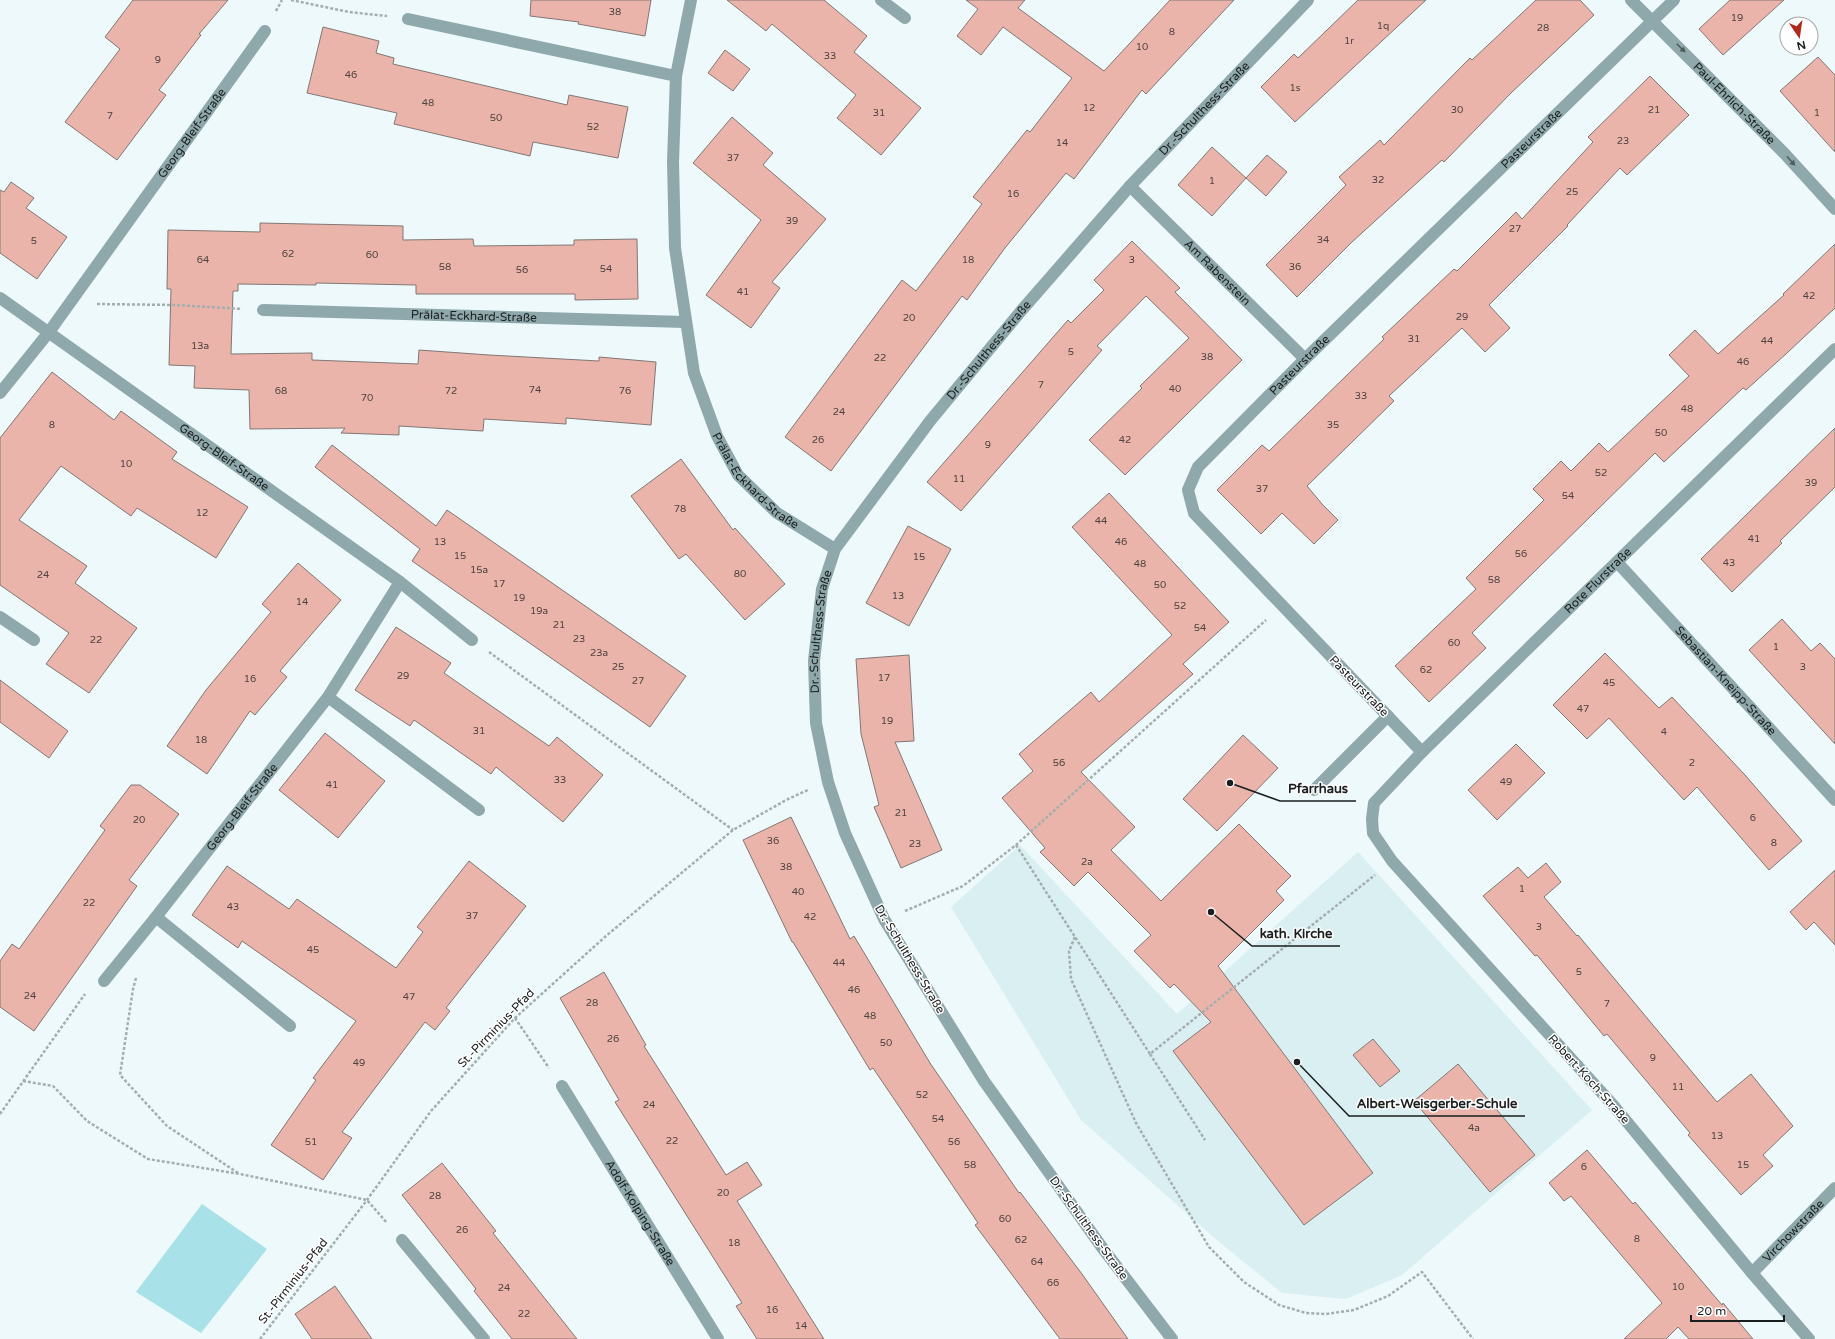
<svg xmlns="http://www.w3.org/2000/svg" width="1835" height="1339" viewBox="0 0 1835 1339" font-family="'Varela Round',sans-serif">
  <rect width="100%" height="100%" fill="#edf9fa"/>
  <!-- built -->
  <polygon fill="#daeff2" points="1020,845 1177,1014 1358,852 1592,1110 1402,1275 1346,1299 1282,1293 1218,1241 1081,1120 951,907"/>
  <!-- green -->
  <polygon fill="#a9e1e8" points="202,1204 267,1249 201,1333 136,1292"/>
  <!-- building -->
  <g fill="#eab4aa" stroke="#817775">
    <polygon points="133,0 228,0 199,34 201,35 159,90 166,95 117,160 65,122 120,49 105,37"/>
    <polygon points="531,0 651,0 645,36 578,24 579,22 530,16"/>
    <polygon points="727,0 824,0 867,36 854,52 921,108 881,155 837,118 856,95 772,24 766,31"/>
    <polygon points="966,0 1025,0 1018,8 1104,71 1170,0 1234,0 1146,94 1142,90 1074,179 1066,173 1005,248 967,300 962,296 831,471 785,437 902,280 916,291 982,204 973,197 1027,130 1030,132 1072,78 1003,27 981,55 957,36 978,9"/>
    <polygon points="1358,0 1426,0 1295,122 1261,87 1294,54 1298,58"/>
    <polygon points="1536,0 1580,0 1594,15 1511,93 1444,162 1442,160 1352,242 1297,297 1266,265 1346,185 1339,177 1380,140 1384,145 1470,58 1472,60"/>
    <polygon points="1730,0 1784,0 1723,55 1699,29"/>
    <polygon points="323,27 379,41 376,53 394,58 393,64 567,105 569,95 628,107 618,158 533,142 530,156 394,124 397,113 307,93"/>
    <polygon points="725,50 750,69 733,91 708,73"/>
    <polygon points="1818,57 1835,75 1835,152 1780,91"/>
    <polygon points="1650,76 1689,115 1627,175 1620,168 1567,225 1568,226 1489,305 1510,328 1485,352 1462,328 1389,396 1394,401 1307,486 1322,504 1338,520 1314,544 1282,513 1261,534 1217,490 1262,445 1269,451 1384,339 1382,337 1454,269 1457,271 1516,212 1522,219 1593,142 1588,137"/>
    <polygon points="732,117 773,153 763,165 826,219 772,282 780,288 751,328 706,295 761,220 693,163"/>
    <polygon points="1212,147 1246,178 1212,216 1178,185"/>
    <polygon points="1267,155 1287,172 1266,196 1246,178"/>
    <polygon points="11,182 34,198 26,208 67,237 37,279 0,253 0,190 4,192"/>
    <polygon points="260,223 403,226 403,240 473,239 474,246 574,245 574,240 637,239 638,299 575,300 575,294 416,294 416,285 316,283 316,285 238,284 238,291 233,291 231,354 312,353 312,360 418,364 419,350 489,355 599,361 599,357 656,362 651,425 566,418 566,424 484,419 483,431 399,426 399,435 341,433 345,428 250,429 249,390 194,388 195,366 169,365 171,289 167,289 168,230 260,232"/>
    <polygon points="1132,241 1180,288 1175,292 1242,360 1125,475 1089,440 1142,388 1140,386 1189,338 1146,296 1097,346 1102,350 961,511 927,482 1068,320 1071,323 1104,290 1094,280"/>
    <polygon points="1835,244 1835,308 1787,353 1746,390 1743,388 1664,462 1655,453 1472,633 1486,648 1429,702 1395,666 1476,589 1466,578 1544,500 1533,489 1561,461 1571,471 1599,443 1608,452 1689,376 1669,355 1695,330 1718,354 1784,295 1783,294"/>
    <polygon points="52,372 114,420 121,411 177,452 172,459 248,507 216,558 137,508 131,516 61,466 19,520 87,566 75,583 137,628 89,693 46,664 69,633 0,585 0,438"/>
    <polygon points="1835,428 1835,487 1780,541 1782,543 1732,592 1701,559"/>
    <polygon points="332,445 436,526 447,510 686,676 650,727 412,561 420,549 315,467"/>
    <polygon points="681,459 733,530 735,528 785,584 745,620 686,554 679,559 631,496"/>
    <polygon points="1109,493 1229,622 1183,664 1193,674 1081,772 1135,827 1111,850 1161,901 1239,824 1291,876 1276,891 1284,900 1218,966 1373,1173 1304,1225 1173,1051 1211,1022 1174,984 1170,988 1134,951 1151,935 1088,872 1074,886 1040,852 1045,848 1002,798 1033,771 1019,754 1091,692 1099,702 1172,635 1072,527"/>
    <polygon points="908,526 951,549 909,626 866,603"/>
    <polygon points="298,563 341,600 280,671 287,677 255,715 250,711 207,774 167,746 206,690 271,612 262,604"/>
    <polygon points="1782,619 1811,651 1820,643 1835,659 1835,744 1749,650"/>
    <polygon points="396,627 451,663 444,673 549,746 557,737 603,775 563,822 496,767 491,774 414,720 410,726 355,690"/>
    <polygon points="1605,653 1659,708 1672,697 1745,775 1802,841 1769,870 1697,787 1684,800 1609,718 1587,739 1553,705"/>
    <polygon points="909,655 914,741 895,742 942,850 901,868 874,807 879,805 861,734 856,659"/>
    <polygon points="0,680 68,731 49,758 0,722"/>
    <polygon points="325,733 385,781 338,838 279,790"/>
    <polygon points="1243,735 1278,768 1217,831 1183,799"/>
    <polygon points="1516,744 1545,773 1497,820 1468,790"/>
    <polygon points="131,785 140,785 179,814 129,880 137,886 34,1031 0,1007 0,961 12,944 19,949 105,830 100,826"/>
    <polygon points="791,817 850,939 854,936 930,1063 1019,1193 1020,1192 1082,1274 1128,1339 1060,1339 975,1225 978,1223 873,1068 870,1070 793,942 792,942 743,840"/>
    <polygon points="469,861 526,906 446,1008 450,1011 435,1030 425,1022 342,1132 352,1138 323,1180 271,1145 316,1080 313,1078 356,1021 242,941 238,948 192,915 227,866 289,909 297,899 396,968 423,932 417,927"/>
    <polygon points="1546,863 1561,882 1544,897 1577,936 1578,935 1717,1102 1751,1074 1793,1126 1763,1155 1773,1166 1741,1195 1688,1135 1690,1133 1607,1034 1604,1036 1537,955 1535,956 1483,896 1518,867 1528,878"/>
    <polygon points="1835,870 1835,945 1814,922 1806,930 1790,912"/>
    <polygon points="604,972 646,1045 644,1046 726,1175 747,1162 762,1185 737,1201 824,1339 757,1339 736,1306 742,1303 615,1102 619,1100 560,998"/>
    <polygon points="1373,1039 1400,1071 1380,1087 1353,1055"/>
    <polygon points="1458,1064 1535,1155 1490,1192 1414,1101"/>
    <polygon points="1587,1150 1633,1204 1635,1202 1722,1305 1723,1303 1753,1339 1689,1339 1678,1327 1666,1339 1624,1339 1662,1303 1571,1196 1564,1201 1549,1183"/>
    <polygon points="442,1163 496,1231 493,1233 577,1339 512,1339 474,1291 476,1289 402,1195"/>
    <polygon points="335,1286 372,1339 312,1339 295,1314"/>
  </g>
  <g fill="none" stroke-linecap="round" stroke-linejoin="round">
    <!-- path -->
    <g stroke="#a5aeaf" stroke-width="2.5" stroke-dasharray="3 2" stroke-linecap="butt">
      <polyline points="291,0 349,12 387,16"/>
      <polyline points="276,11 282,0"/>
      <polyline points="97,304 176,305 242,309"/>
      <polyline points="489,652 733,830"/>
      <polyline points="1016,845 1150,1054 1375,875"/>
      <polyline points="905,911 963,886 1016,845 1266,620"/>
      <polyline points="1075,937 1069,951 1071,979 1136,1123 1209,1247 1244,1282 1279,1305 1306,1313 1326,1314 1354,1310 1388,1296 1422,1272 1473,1339"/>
      <polyline points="136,978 133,989 120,1075 167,1126 238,1173"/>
      <polyline points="515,1018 549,1068"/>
      <polyline points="1150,1054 1205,1140"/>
      <polyline points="23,1081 53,1086 87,1121 148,1159 240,1174 367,1200 387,1223"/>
      <polyline points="0,1114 85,994"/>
      <polyline points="260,1339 367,1200 431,1111 515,1018 606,936 733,830 788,799 808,790"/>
    </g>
    <!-- lane -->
    <polyline stroke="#8ea8ab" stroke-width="12" points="1314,790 1388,716"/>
    <!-- street -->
    <g stroke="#8ea8ab" stroke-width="12">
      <path id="s1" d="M691,0L676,76L673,162L675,248L694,373L717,436L738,475L777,513L835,549"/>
      <polyline points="881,0 905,18"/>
      <path id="s2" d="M1631,0L1784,153L1835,209"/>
      <polyline points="408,19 676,76"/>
      <path id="s3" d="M1130,186L1305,359"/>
      <path id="s4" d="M0,298L400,582L472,640"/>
      <path id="s5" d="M263,310L685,322"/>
      <path id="s6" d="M0,393L49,332L265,31"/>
      <path id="s7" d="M1617,562L1835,800"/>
      <polyline points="0,617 34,640"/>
      <polyline points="328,697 479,810"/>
      <path id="s8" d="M1422,752L1194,513L1188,490L1198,467L1305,359L1674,0"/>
      <polyline points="156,917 290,1026"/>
      <path id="s9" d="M104,981L156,917L328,697L400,582"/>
      <path id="s10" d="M562,1086L718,1339"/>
      <polyline points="402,1240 484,1339"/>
      <path id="s11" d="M1752,1273L1835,1188"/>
      <path id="s12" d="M1172,1339L1101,1246L984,1081L884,919L845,833L828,782L816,723L814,661L822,589L835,549L930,421L1021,311L1130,186L1308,0"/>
      <path id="s13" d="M1809,1339L1752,1273L1613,1105L1392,861L1373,833L1372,819L1374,803L1422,752L1835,349"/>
    </g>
  </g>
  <!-- one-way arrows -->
  <defs><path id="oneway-solid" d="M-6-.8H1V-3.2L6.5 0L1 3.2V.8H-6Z"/></defs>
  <g fill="#4e5c5d">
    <use href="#oneway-solid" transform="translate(1681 48) rotate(45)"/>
    <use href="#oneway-solid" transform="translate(1791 161) rotate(48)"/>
  </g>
  <g text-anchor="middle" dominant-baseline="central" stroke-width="3" stroke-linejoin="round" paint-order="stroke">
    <!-- number labels -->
    <g font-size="10" fill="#4e4441">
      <text x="615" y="12">38</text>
      <text x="1737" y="18">19</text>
      <text x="1383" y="26">1q</text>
      <text x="1543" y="28">28</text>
      <text x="1172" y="32">8</text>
      <text x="1349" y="41">1r</text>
      <text x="1142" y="47">10</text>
      <text x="830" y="56">33</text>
      <text x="158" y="60">9</text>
      <text x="351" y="75">46</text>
      <text x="1295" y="88">1s</text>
      <text x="428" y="103">48</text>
      <text x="1089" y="108">12</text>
      <text x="1457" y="110">30</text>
      <text x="1654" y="110">21</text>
      <text x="879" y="113">31</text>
      <text x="1817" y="113">1</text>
      <text x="110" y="116">7</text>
      <text x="496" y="118">50</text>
      <text x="593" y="127">52</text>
      <text x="1623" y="141">23</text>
      <text x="1062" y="143">14</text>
      <text x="733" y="158">37</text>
      <text x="1378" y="180">32</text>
      <text x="1212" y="181">1</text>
      <text x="1572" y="192">25</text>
      <text x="1013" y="194">16</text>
      <text x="792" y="221">39</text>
      <text x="1515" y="229">27</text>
      <text x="1323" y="240">34</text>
      <text x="34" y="241">5</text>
      <text x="288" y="254">62</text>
      <text x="372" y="255">60</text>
      <text x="203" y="260">64</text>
      <text x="968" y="260">18</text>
      <text x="1132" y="260">3</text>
      <text x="445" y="267">58</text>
      <text x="1295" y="267">36</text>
      <text x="606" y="269">54</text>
      <text x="522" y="270">56</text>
      <text x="743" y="292">41</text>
      <text x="1809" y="296">42</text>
      <text x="1462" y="317">29</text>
      <text x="909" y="318">20</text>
      <text x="1414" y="339">31</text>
      <text x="1767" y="341">44</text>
      <text x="200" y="346">13a</text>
      <text x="1071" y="352">5</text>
      <text x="1207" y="357">38</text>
      <text x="880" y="358">22</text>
      <text x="1743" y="362">46</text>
      <text x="1041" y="385">7</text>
      <text x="1175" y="389">40</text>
      <text x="535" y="390">74</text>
      <text x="281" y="391">68</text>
      <text x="451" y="391">72</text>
      <text x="625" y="391">76</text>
      <text x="1361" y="396">33</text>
      <text x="367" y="398">70</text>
      <text x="1687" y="409">48</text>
      <text x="839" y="412">24</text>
      <text x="52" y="425">8</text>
      <text x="1333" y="425">35</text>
      <text x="1661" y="433">50</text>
      <text x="818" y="440">26</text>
      <text x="1125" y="440">42</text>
      <text x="988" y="445">9</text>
      <text x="126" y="464">10</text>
      <text x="1601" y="473">52</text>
      <text x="959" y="479">11</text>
      <text x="1811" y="483">39</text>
      <text x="1262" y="489">37</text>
      <text x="1568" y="496">54</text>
      <text x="680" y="509">78</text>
      <text x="202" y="513">12</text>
      <text x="1101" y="521">44</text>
      <text x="1754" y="539">41</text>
      <text x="440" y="542">13</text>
      <text x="1121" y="542">46</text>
      <text x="1521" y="554">56</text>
      <text x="460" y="556">15</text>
      <text x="919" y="557">15</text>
      <text x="1729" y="563">43</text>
      <text x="1140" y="564">48</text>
      <text x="479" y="570">15a</text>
      <text x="740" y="574">80</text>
      <text x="43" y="575">24</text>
      <text x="1494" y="580">58</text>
      <text x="499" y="584">17</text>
      <text x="1160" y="585">50</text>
      <text x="898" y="596">13</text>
      <text x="519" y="598">19</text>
      <text x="302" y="602">14</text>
      <text x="1180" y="606">52</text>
      <text x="539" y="611">19a</text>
      <text x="559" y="625">21</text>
      <text x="1200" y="628">54</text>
      <text x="579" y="639">23</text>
      <text x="96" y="640">22</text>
      <text x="1454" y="643">60</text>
      <text x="1776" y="647">1</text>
      <text x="599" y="653">23a</text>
      <text x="618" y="667">25</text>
      <text x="1803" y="667">3</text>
      <text x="1426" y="670">62</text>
      <text x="403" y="676">29</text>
      <text x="884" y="678">17</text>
      <text x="250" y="679">16</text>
      <text x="638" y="681">27</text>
      <text x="1609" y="683">45</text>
      <text x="1583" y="709">47</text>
      <text x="887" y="721">19</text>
      <text x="479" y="731">31</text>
      <text x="1664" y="732">4</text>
      <text x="201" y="740">18</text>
      <text x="1059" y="763">56</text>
      <text x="1692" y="763">2</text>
      <text x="560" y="780">33</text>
      <text x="1506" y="782">49</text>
      <text x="332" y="785">41</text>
      <text x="901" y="813">21</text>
      <text x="1753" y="818">6</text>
      <text x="139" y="820">20</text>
      <text x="773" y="841">36</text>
      <text x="1774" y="843">8</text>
      <text x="915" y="844">23</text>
      <text x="1087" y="862">2a</text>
      <text x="786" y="867">38</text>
      <text x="1522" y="889">1</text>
      <text x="798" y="892">40</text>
      <text x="89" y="903">22</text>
      <text x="233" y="907">43</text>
      <text x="472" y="916">37</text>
      <text x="810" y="917">42</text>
      <text x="1539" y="927">3</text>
      <text x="313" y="950">45</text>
      <text x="839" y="963">44</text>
      <text x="1579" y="972">5</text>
      <text x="854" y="990">46</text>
      <text x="30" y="996">24</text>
      <text x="409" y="997">47</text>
      <text x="592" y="1003">28</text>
      <text x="1607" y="1004">7</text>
      <text x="870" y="1016">48</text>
      <text x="613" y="1039">26</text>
      <text x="886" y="1043">50</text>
      <text x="1653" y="1058">9</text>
      <text x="359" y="1063">49</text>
      <text x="1678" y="1087">11</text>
      <text x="922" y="1095">52</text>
      <text x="649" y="1105">24</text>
      <text x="938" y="1119">54</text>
      <text x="1474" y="1128">4a</text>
      <text x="1717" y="1136">13</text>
      <text x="672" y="1141">22</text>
      <text x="311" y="1142">51</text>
      <text x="954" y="1142">56</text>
      <text x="970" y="1165">58</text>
      <text x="1743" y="1165">15</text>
      <text x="1584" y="1167">6</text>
      <text x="723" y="1193">20</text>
      <text x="435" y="1196">28</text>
      <text x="1005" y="1219">60</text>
      <text x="462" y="1230">26</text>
      <text x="1637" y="1239">8</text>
      <text x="1021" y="1240">62</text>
      <text x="734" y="1243">18</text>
      <text x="1037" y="1262">64</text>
      <text x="1053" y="1283">66</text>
      <text x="1678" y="1287">10</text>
      <text x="504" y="1288">24</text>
      <text x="772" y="1310">16</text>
      <text x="524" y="1314">22</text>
      <text x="801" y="1326">14</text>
    </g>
    <!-- street labels -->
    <g font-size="12" fill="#1a1e1e" stroke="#fff">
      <text stroke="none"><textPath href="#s2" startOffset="146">Paul-Ehrlich-Straße</textPath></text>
      <text stroke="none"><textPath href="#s12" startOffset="1470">Dr.-Schulthess-Straße</textPath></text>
      <text stroke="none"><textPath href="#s6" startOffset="323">Georg-Bleif-Straße</textPath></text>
      <text stroke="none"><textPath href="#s8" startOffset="847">Pasteurstraße</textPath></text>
      <text stroke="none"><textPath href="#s3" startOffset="123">Am Rabenstein</textPath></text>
      <text stroke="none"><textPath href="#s5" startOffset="211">Prälat-Eckhard-Straße</textPath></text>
      <text stroke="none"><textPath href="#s12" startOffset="1146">Dr.-Schulthess-Straße</textPath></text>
      <text stroke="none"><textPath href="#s8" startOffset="523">Pasteurstraße</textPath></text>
      <text stroke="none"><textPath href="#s4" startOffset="275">Georg-Bleif-Straße</textPath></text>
      <text stroke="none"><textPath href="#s1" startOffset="503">Prälat-Eckhard-Straße</textPath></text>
      <text stroke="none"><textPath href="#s13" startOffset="1014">Rote Flurstraße</textPath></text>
      <text stroke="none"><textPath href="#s12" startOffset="810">Dr.-Schulthess-Straße</textPath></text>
      <text stroke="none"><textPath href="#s7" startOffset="161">Sebastian-Kneipp-Straße</textPath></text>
      <text transform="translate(1359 686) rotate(46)">Pasteurstraße</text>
      <text stroke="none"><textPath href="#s9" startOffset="222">Georg-Bleif-Straße</textPath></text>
      <text transform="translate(910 959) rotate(59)">Dr.-Schulthess-Straße</text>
      <text transform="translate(496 1028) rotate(-46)">St.-Pirminius-Pfad</text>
      <text transform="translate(1589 1079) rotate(48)">Robert-Koch-Straße</text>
      <text stroke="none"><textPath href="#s10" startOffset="149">Adolf-Kolping-Straße</textPath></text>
      <text transform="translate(1089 1228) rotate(54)">Dr.-Schulthess-Straße</text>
      <text stroke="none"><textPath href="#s11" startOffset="59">Virchowstraße</textPath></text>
      <text transform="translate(293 1281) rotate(-52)">St.-Pirminius-Pfad</text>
    </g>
  </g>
  <!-- callouts -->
  <path fill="none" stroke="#1a1e1e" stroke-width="1.5" d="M1230 783L1280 801H1356M1211 912L1252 946H1340M1297 1062L1349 1116H1525"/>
  <g fill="#1a1e1e" stroke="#fff" stroke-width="1.5">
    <circle cx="1230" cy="783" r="4"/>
    <circle cx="1211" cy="912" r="4"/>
    <circle cx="1297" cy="1062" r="4"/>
  </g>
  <g font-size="13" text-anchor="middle" font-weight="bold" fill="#1a1e1e" stroke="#fff" stroke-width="3" stroke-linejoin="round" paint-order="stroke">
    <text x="1318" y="793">Pfarrhaus</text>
    <text x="1296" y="938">kath. Kirche</text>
    <text x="1437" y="1108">Albert-Weisgerber-Schule</text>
  </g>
  <!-- north arrow -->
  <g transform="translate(1799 36) rotate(167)"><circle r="19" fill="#ffffff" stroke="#a3a5a5"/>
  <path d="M0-3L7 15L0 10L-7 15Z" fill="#b52816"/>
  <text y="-6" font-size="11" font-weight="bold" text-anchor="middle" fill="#1a1e1e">N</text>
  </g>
  <!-- scale -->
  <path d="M1691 1315v6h93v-6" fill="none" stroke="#1a1e1e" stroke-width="2"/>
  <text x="1697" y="1315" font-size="12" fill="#1a1e1e" stroke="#ffffff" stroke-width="3" paint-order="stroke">20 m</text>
</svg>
